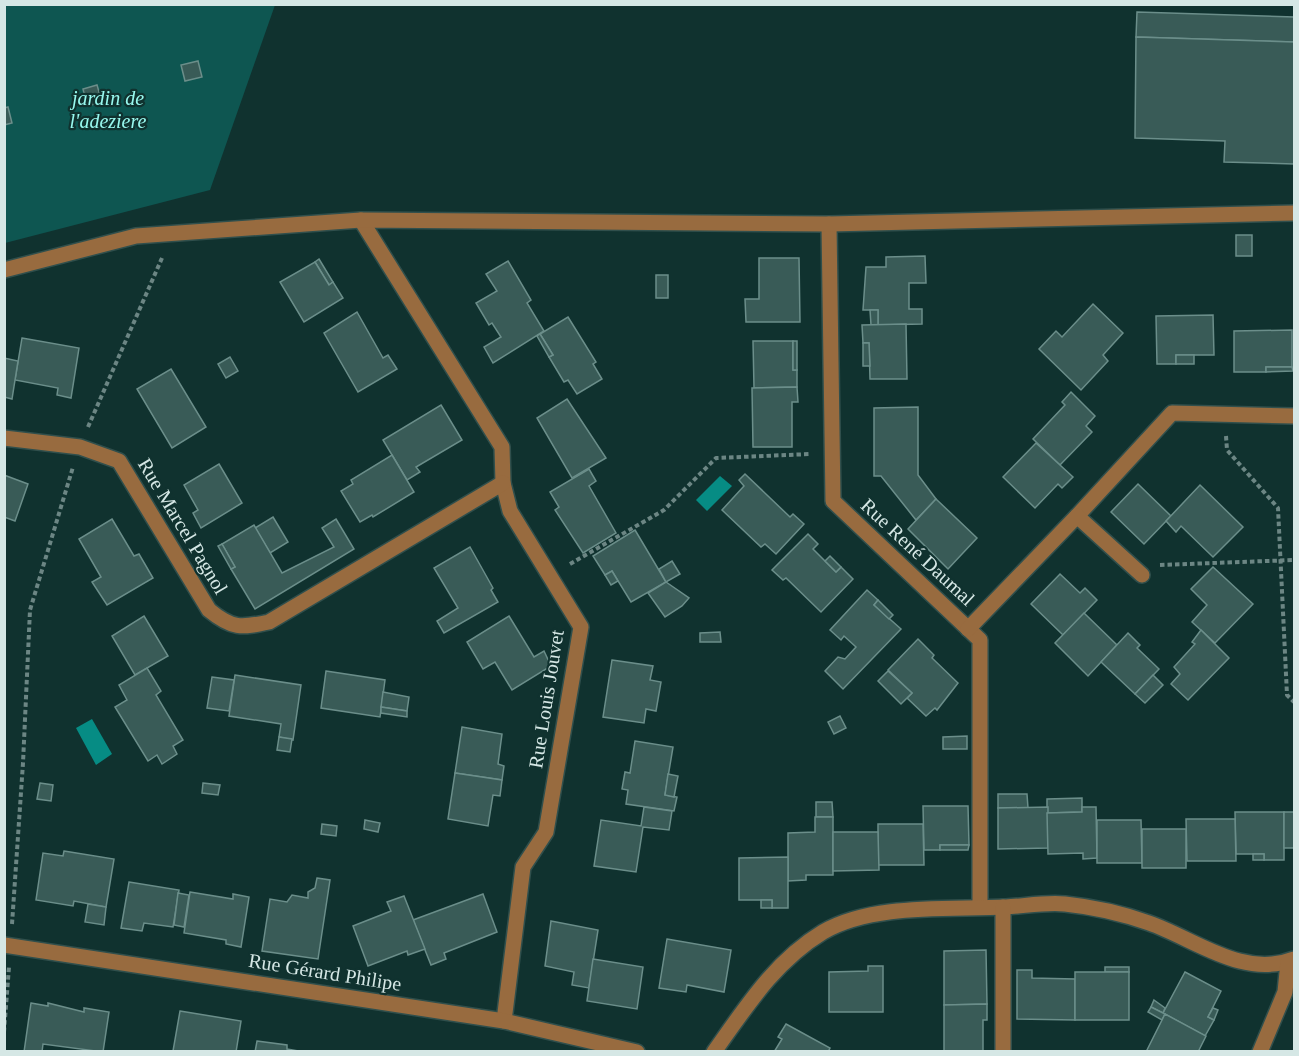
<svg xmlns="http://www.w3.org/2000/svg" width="1299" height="1056" viewBox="0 0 1299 1056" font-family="'Times New Roman',serif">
  <rect width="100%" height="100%" fill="#10322f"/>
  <!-- green -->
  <polygon fill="#0e5651" points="5,5 275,5 210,190 5,243"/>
  <!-- water -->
  <g fill="#068c84">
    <polygon points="720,476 732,486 707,511 696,500"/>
    <polygon points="92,719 112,754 96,765 76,728"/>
  </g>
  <!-- building -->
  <g fill="#395b57" stroke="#6b8e8a" stroke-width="1.5">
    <polygon points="1137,12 1294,17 1294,42 1136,37"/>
    <polygon points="1136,37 1294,42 1294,164 1224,162 1225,141 1135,138"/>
    <polygon points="198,61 202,77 185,81 181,65"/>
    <polygon points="97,85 102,102 87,106 83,89"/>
    <polygon points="8,107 12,123 4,125 4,108"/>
    <rect x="1236" y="235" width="16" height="21"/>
    <polygon points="925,256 926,283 909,283 909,309 922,309 922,324 878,325 878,310 863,310 866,267 886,267 886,257"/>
    <polygon points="759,258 799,258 800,322 746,322 745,299 759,299"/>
    <polygon points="319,259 333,282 329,285 315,262"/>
    <polygon points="508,261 531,300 527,303 544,331 493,363 484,347 501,337 492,323 489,325 476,303 497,291 486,274"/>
    <polygon points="315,262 329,285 333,282 343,298 304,322 280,282"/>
    <rect x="656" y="275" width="12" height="23"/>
    <polygon points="1093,304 1123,333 1103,355 1108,361 1081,390 1039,349 1056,331 1062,337"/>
    <polygon points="870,310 878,310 878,325 871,325"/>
    <polygon points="357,312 383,358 388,355 397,369 358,392 324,333"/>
    <polygon points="1213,315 1214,355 1176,355 1176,364 1157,364 1156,316"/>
    <polygon points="568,317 596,362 593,364 602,379 577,394 568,380 564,382 549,357 553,355 540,334"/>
    <polygon points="906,324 907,379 870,379 869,343 863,343 862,325"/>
    <polygon points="1292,330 1292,367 1266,367 1266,372 1234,372 1234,331"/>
    <polygon points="540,334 553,355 549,357 537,336"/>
    <polygon points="22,338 79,348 71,398 57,395 58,388 15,380"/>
    <polygon points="753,341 793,341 793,370 797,370 797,387 754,388"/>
    <rect x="793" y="341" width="4" height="29"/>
    <polygon points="863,343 869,343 870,366 863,366"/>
    <rect x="1176" y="355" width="18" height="9"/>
    <polygon points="230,357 238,371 226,378 218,364"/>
    <polygon points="4,358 18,361 12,399 4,397"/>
    <polygon points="1266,367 1292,367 1293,371 1266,372"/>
    <polygon points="171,369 206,427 172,448 137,389"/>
    <polygon points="797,387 798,402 792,402 792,447 753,447 752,388"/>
    <polygon points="1071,392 1095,416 1086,426 1092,432 1060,465 1033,439 1065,405 1062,402"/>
    <polygon points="567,399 606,458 572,478 537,418"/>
    <polygon points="441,405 462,440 416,467 420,472 407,480 383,440"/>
    <polygon points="918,407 918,475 936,499 916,520 881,476 874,476 874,408"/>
    <polygon points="1036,443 1073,477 1062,488 1058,484 1035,508 1003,477"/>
    <polygon points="392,455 414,492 373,517 372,515 360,522 341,491 353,484 351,480"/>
    <polygon points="219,464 242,503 201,528 193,513 198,510 184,485"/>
    <polygon points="589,469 596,481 589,486 616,533 583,553 555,510 559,507 550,492"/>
    <polygon points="745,474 790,517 793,514 804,524 776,554 765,544 761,547 722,510 744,486 739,480"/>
    <polygon points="4,475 28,484 15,521 4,517"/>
    <polygon points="1138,484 1171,516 1144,544 1111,512"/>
    <polygon points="1200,485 1243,527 1213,557 1181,526 1176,532 1166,521"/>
    <polygon points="936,499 977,538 948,569 908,529"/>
    <polygon points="273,517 288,542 270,553 255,528"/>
    <polygon points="112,519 134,556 139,554 153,578 107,605 92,582 101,577 79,539"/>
    <polygon points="336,519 354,549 255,609 231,569 235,567 222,544 254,525 282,573 334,547 322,528"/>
    <polygon points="635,530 666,582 631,602 612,571 605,575 593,556"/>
    <polygon points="808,534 818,544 813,549 836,572 841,567 853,579 821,612 786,578 783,580 772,570"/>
    <polygon points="222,544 235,567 231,569 218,546"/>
    <polygon points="470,547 493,588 491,590 498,602 444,633 437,621 458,608 434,568"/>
    <polygon points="830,556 841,567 836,572 825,561"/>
    <polygon points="672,561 680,574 666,582 659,569"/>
    <polygon points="1213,567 1253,604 1215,643 1192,622 1207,605 1191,589"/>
    <polygon points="612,571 618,581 611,585 605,575"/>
    <polygon points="1060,574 1080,593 1085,588 1097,600 1063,635 1031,604"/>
    <polygon points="666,582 689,598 682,606 665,617 648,593"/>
    <polygon points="867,590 878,600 874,605 901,629 843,689 825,671 838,657 845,659 856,647 844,636 841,640 830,630"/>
    <polygon points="878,600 893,615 889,619 874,605"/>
    <polygon points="1084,613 1117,645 1088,676 1055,643"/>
    <polygon points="144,616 168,656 135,675 112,636"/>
    <polygon points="509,616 534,657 544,651 551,666 512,690 495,662 483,669 467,642"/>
    <polygon points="1201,630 1229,658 1188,700 1171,684 1180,674 1174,667 1195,644 1192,642"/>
    <polygon points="720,632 721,642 700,642 700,633"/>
    <polygon points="1128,633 1140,645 1137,648 1159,669 1135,694 1101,662"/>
    <polygon points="918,639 934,655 932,658 958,683 937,710 935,708 926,716 907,698 912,693 888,670"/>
    <polygon points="612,660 653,666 650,680 661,682 656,711 646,709 644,723 603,717"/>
    <polygon points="147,668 161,691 156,695 183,740 173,746 177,754 162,764 157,755 148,761 115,707 127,700 119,685"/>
    <polygon points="326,671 385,680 380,717 321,708"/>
    <polygon points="888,671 912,693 901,704 878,681"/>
    <polygon points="235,675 301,685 293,740 279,737 281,724 229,716"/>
    <polygon points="1153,675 1163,685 1145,703 1135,694"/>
    <polygon points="212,677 234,680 229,711 207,708"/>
    <polygon points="383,692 409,697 407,711 381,707"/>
    <polygon points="381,707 407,711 407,717 381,713"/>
    <polygon points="840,716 846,728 834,734 828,722"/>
    <polygon points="462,727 502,734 498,764 504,766 502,780 455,773"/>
    <polygon points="967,736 967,749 943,749 943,737"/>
    <polygon points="279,737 292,739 290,752 277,750"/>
    <polygon points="635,741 673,747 665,795 677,797 674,811 626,804 628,790 622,789 625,772 630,773"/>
    <polygon points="455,773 502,780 500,796 493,795 488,826 448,819"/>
    <polygon points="668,774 678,776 674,797 665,795"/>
    <polygon points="40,783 53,785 51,801 37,799"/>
    <polygon points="203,783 220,785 218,795 202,793"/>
    <polygon points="998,794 1027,794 1028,808 998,808"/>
    <polygon points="1082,798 1082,812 1047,813 1047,799"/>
    <polygon points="816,802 832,802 833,817 816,817"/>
    <polygon points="923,806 968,806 969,845 940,845 940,850 924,850"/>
    <polygon points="644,807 672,811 669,830 643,827 636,872 594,866 601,820 641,826"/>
    <polygon points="1048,807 1048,848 998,849 998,808"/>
    <polygon points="1082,807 1096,807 1097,858 1083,859 1083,853 1048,854 1047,813 1082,812"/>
    <polygon points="1235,812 1284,812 1284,860 1264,860 1264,854 1236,854"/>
    <rect x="1284" y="812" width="10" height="36"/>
    <polygon points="815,817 833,817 833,875 806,875 806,880 788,881 788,833 815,832"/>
    <polygon points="1186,819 1235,819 1236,861 1187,861"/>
    <polygon points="365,820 380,823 378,832 364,829"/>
    <polygon points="1097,820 1141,820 1142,863 1097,863"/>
    <polygon points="322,824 337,826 336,836 321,834"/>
    <polygon points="878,824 923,824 924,865 878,865"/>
    <rect x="1142" y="829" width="44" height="39"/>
    <polygon points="833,832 878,832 879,870 833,871"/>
    <polygon points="940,845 969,845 968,850 940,850"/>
    <polygon points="64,851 114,859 106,907 74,901 73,906 36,900 43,853 63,856"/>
    <rect x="1253" y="854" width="11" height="6"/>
    <polygon points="788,857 788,908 772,908 772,900 739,900 739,858"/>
    <polygon points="317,878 330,880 318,959 262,951 270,899 287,902 292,895 308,898 308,892 315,888"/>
    <polygon points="129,882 179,890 173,927 144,923 142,931 121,928"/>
    <polygon points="190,892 233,899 233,894 249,897 241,947 226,944 226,940 184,933"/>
    <polygon points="178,893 189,895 184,927 174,925"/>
    <polygon points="483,894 497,932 444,953 446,959 431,965 413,920"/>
    <polygon points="404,896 425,949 408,955 407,951 368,966 353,926 391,911 387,902"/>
    <rect x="761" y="900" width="11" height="8"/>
    <polygon points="88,904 106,907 104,925 85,922"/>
    <polygon points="551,921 598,930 589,988 572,985 574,972 545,966"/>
    <polygon points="667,939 731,950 724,992 687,985 686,992 659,988"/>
    <polygon points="986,950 987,1004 944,1005 944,951"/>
    <polygon points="593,959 643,967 637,1009 587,1001"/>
    <polygon points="868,966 883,966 883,1012 829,1012 829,972 868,971"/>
    <rect x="1105" y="967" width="24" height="5"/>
    <polygon points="1017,970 1032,970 1032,978 1075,979 1075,1020 1017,1019"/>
    <rect x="1075" y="972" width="54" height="48"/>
    <polygon points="1185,972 1221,991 1208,1017 1214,1020 1205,1036 1163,1013"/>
    <polygon points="1154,1000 1165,1008 1163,1013 1151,1007"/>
    <polygon points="31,1003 48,1006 48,1003 84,1012 84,1008 109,1012 103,1052 43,1044 42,1052 24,1052"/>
    <polygon points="987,1004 987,1020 983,1020 983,1052 944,1052 944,1005"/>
    <polygon points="1151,1007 1165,1014 1162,1020 1148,1012"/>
    <polygon points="1213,1008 1218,1010 1214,1020 1208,1017"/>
    <polygon points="180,1011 241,1021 236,1052 173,1051"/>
    <polygon points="1165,1014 1206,1036 1198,1052 1146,1052"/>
    <polygon points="786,1024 830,1048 828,1052 774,1052 782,1039 778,1037"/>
    <polygon points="257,1041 287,1045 287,1049 304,1052 255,1052"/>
  </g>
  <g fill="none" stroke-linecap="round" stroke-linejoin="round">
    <!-- minor casing -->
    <g stroke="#304f4c" stroke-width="18">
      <g id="minor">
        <polyline points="361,220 502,447 503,483 510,511 581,627 546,832 523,867 504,1021"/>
        <polyline points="829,224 833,501 980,640 980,907"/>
        <polyline points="4,270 136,236 361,220 829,224 1294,213"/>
        <path d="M4,438L80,447L119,461L209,610C232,629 241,628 269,622L503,483"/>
        <polyline points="1077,516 1172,413 1294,416"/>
        <polyline points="968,629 1077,516 1142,575"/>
        <polyline points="4,945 504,1021 637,1052"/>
        <path d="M714,1052C746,1007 775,961 823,932C873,903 949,910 1006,907C1025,906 1046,902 1065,904C1094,907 1121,913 1149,923C1195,939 1243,979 1294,959"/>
        <polyline points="1003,1052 1003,907"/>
        <polyline points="1260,1052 1285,992 1288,962"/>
      </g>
    </g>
    <!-- path -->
    <g stroke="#6c8684" stroke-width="4" stroke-dasharray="4.5 3" stroke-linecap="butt">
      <polyline points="88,427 162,258"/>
      <polyline points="1226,436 1227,450 1278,508 1287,695 1294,702"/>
      <polyline points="570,564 664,510 716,458 811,454"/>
      <polyline points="1160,565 1294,560"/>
      <polyline points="12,924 23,763 30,610 73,467"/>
      <polyline points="4,1032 9,967"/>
    </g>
    <!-- minor -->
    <use href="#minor" stroke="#986b3f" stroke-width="15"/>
  </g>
  <g text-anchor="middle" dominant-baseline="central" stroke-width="4.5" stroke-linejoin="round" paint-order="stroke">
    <!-- park labels -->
    <g font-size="20" font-style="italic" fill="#98f9ef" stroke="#10322f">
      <text x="108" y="98">jardin de<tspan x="108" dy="23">l'adeziere</tspan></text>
    </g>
    <!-- street labels -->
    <g font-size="20" fill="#d5e7e5" stroke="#10322f">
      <text transform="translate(183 526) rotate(59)">Rue Marcel Pagnol</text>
      <text transform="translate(918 552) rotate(43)">Rue René Daumal</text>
      <text transform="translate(546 699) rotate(-81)">Rue Louis Jouvet</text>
      <text transform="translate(325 972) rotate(9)">Rue Gérard Philipe</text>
    </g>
  </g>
  <!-- border -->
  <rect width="1299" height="1056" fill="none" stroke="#d5e7e5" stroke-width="12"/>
</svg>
